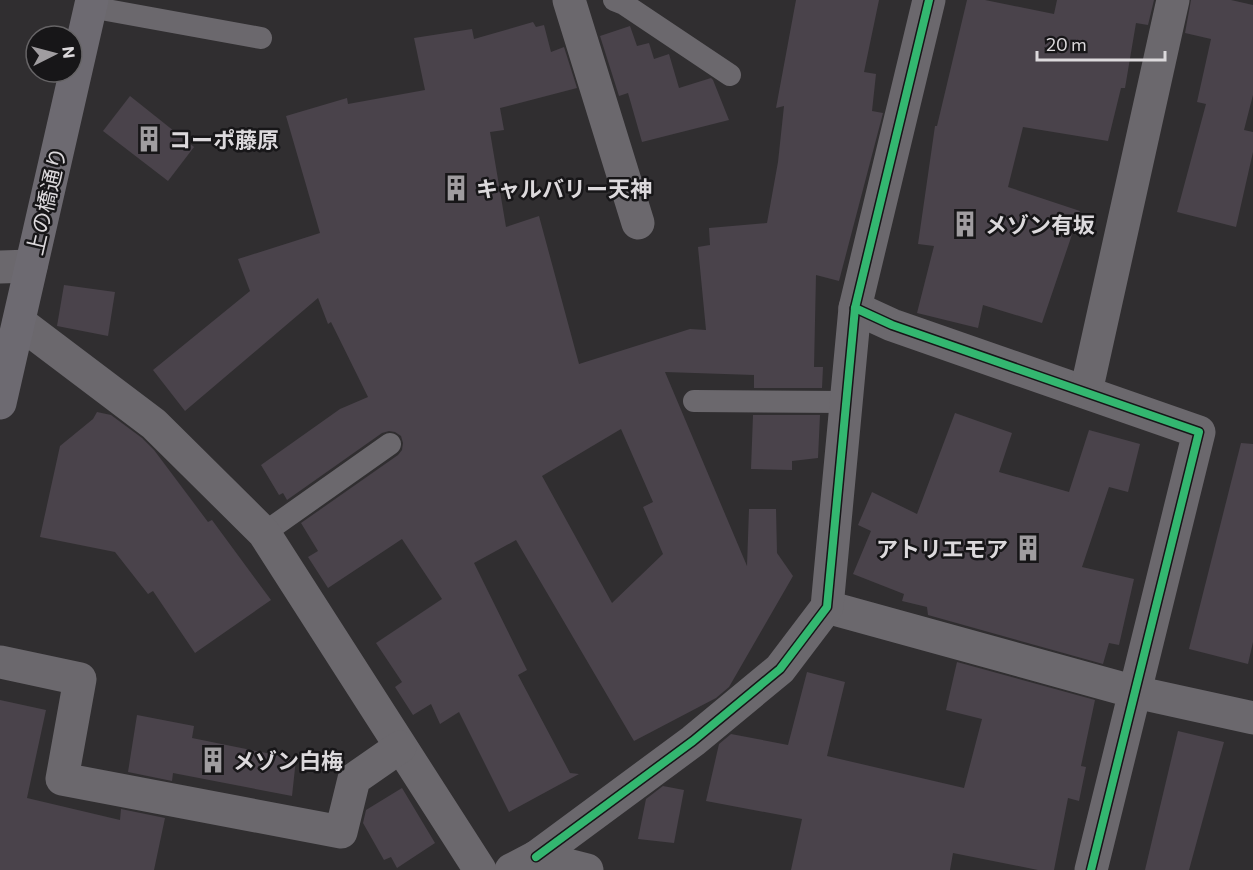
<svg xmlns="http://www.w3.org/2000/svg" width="1253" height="870" viewBox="0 0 1253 870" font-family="Commissioner,'Noto Sans JP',sans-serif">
  <rect width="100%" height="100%" fill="#302e30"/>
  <!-- building -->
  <g fill="#4a434b" fill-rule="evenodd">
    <path d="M796,0H879L864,72L876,74L872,111L883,113L839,281L816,275L814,367H823L822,388H754V375L665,372L747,566L749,509H776L777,553L793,576L729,687L716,698L634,741L516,540L474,563L527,670L518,675L570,773L579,774L509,812L459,712L440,724L431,704L413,715L395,687L402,682L376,643L442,599L402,539L328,588L308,557L318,551L301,523L398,455L402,450L403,443L401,436L395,432L389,431L382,433L287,500L283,493L279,495L261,465L340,409L368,397L331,322L328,324L318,298L185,411L153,370L250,291L238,259L320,233L286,116L347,98L348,104L425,90L414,38L472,29L474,39L533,22L536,27L544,25L551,52L564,47L577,88L500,108L504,130L490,132L506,227L539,216L579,364L690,329L706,330L698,247L710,245L709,228L767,223L778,162L784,106L776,108ZM621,429L653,502L643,507L663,554L612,603L542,476Z"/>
    <polygon points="967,0 985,0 1054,14 1057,0 1154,0 1148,25 1136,23 1125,88 1121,88 1108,141 1023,127 1008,187 1080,211 1042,323 983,305 978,328 917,313 934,246 918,244 935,126 937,126"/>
    <polygon points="1191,0 1231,0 1253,5 1253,95 1244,130 1253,132 1253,152 1236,227 1177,212 1206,104 1197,102 1211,39 1185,33"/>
    <polygon points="630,26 637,46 649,43 654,59 669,54 679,88 711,78 713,80 729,120 642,142 628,93 619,96 600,36"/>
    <polygon points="130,96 194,147 168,181 103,131"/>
    <polygon points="64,285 115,292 108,336 57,326"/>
    <polygon points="97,412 111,415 142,438 154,450 208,522 212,520 271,600 195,653 153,591 148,594 115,552 40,537 60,446 93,419"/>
    <polygon points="955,413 1012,433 999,472 1069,492 1089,430 1140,444 1128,492 1109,487 1082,567 1134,579 1119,645 1109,643 1103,664 928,615 927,607 902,601 904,594 853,574 871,531 858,525 872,492 917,514"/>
    <polygon points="753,415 820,415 818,458 792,461 792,470 751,469"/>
    <polygon points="1241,443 1253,444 1253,642 1248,664 1189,649"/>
    <polygon points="957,662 1095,700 1081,766 1086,767 1079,801 1068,798 1054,870 1038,870 953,853 950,870 791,870 802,819 706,801 719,744 731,734 788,745 807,672 845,682 827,756 964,788 982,719 946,710"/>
    <polygon points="0,700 46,710 27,798 120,820 121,809 165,818 154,870 0,870"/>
    <polygon points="137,715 194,726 192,738 296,759 292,796 173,773 172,781 128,772"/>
    <polygon points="1178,731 1224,742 1189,870 1145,870"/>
    <polygon points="663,786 684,790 674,843 638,839 646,799"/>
    <polygon points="402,788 435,843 397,868 391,857 384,860 363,823 366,810"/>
  </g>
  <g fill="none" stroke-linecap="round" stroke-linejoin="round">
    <!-- lane -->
    <g stroke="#6b686d" stroke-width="22">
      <polyline points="614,0 624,4 730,75"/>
      <polyline points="90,7 261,38"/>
      <polyline points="694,401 846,402"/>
      <polyline points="264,533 390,444"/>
    </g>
    <!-- street -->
    <g stroke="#6b686d" stroke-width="33">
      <polyline points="569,0 638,223"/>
      <polyline points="0,267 31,266"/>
      <polyline points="855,308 892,325 1199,432 1091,870"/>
      <polyline points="19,322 154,424 264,533 480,870"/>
      <polyline points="1086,392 1173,0"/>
      <polyline points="827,607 1135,692 1253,718"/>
      <polyline points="0,662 80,679 62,779 341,832 354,779 400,747"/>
      <polyline points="536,857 693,741 780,669 827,607 855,308 929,0"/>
      <polyline points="511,870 536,857 587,870"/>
    </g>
    <!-- secondary -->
    <polyline stroke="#6d6a71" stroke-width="33" points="0,403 92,0"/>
    <!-- cycleway casing -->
    <g stroke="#171618" stroke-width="11">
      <g id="cycleway">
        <polyline points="855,308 892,325 1199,432 1091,870"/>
        <polyline points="536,857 693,741 780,669 827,607 855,308 929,0"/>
      </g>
    </g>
    <!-- cycleway -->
    <use href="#cycleway" stroke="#33b770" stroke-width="8"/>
  </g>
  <!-- icons -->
  <defs>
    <g id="building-bare" transform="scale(2.07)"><path d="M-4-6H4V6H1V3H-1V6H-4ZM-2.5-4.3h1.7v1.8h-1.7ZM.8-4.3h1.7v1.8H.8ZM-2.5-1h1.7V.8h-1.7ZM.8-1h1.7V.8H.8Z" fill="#a09da0" stroke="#171618" stroke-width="2.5" paint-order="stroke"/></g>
  </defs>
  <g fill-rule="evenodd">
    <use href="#building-bare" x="149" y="139"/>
    <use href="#building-bare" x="456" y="188"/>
    <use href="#building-bare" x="965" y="224"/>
    <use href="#building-bare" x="1028" y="548"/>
    <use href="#building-bare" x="213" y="760"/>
  </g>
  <g text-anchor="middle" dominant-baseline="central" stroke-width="5" stroke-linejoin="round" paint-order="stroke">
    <!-- poi labels -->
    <g font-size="22" font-weight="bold" fill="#dcd9dc" stroke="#171618" text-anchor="start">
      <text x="169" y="139">コーポ藤原</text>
      <text x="476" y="188">キャルバリー天神</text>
      <text x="985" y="224">メゾン有坂</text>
      <text x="1008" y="548" text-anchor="end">アトリエモア</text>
      <text x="233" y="760">メゾン白梅</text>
    </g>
    <!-- street labels -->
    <g font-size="22" fill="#dcd9dc" stroke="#171618">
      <text transform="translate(46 201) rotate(-77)">上の橋通り</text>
    </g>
  </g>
  <!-- north arrow -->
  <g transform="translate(54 54) rotate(84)"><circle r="28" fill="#171618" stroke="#666466" stroke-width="1.5"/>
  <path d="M0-4.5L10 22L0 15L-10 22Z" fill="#a09da0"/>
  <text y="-9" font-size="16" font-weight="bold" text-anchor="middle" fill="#dcd9dc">N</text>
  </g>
  <!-- scale -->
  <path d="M1037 51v9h128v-9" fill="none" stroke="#dcd9dc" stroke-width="3"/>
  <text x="1046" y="51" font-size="18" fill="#dcd9dc" stroke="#171618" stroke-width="4.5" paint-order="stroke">20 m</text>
</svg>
